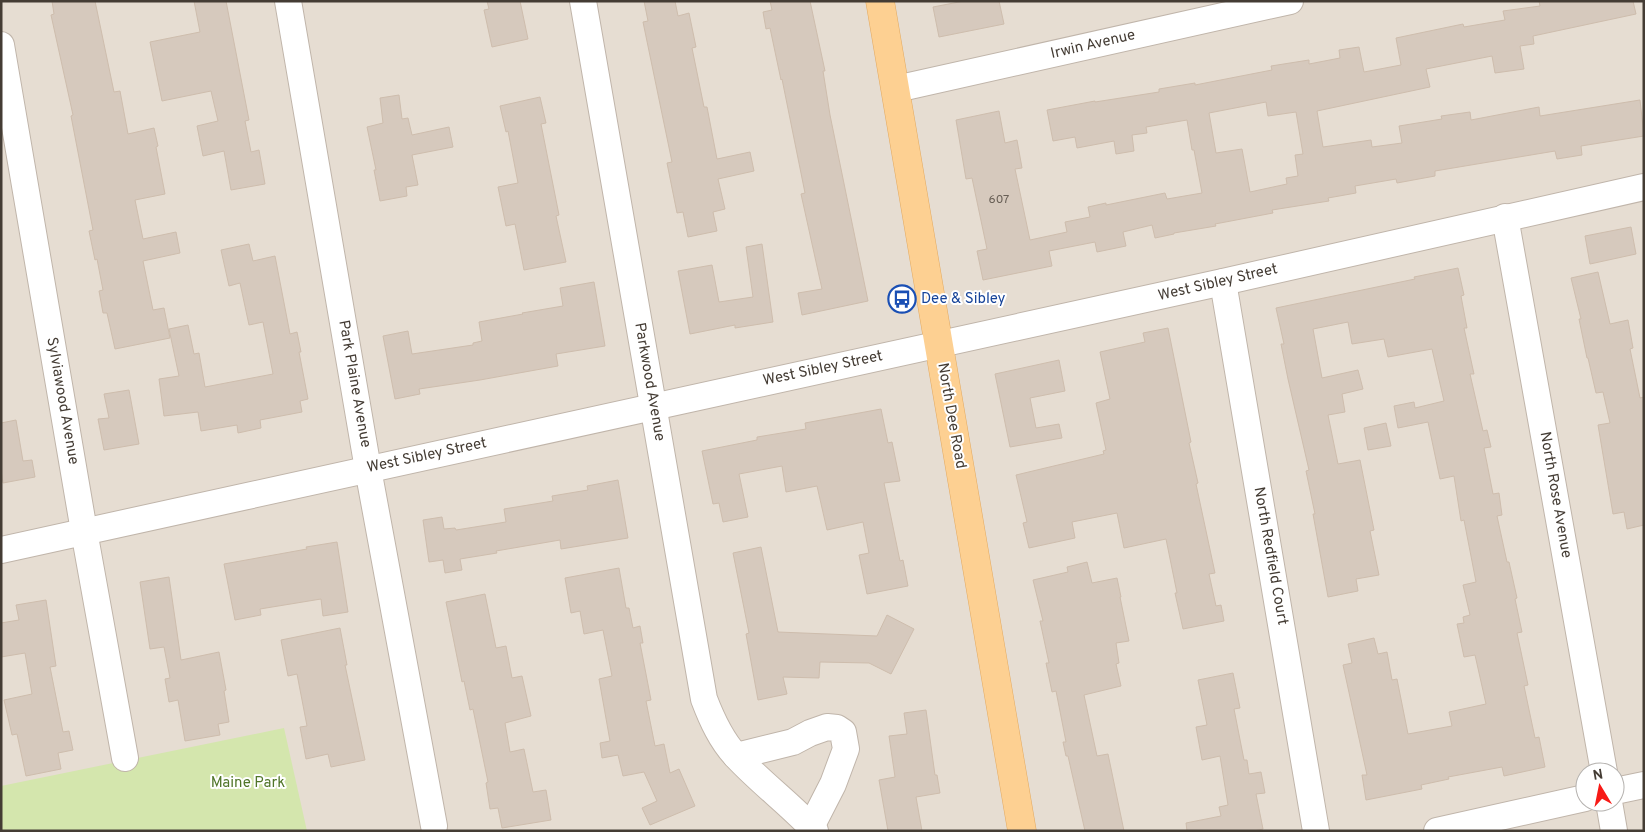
<svg xmlns="http://www.w3.org/2000/svg" width="1645" height="832" viewBox="0 0 1645 832" font-family="Overpass,sans-serif">
  <rect width="100%" height="100%" fill="#f2ece4"/>
  <!-- residential -->
  <path fill="#e6ddd2" fill-rule="evenodd" d="M1,1H1644V831H1ZM1585,772H1615V802H1585Z"/>
  <!-- green -->
  <polygon fill="#d4e6ad" points="284,728 307,831 1,831 1,786"/>
  <!-- building -->
  <g fill="#d6c9bd" stroke="#cebdad" fill-rule="evenodd">
    <polygon points="52,1 95,1 114,92 120,91 128,134 154,128 158,146 156,147 165,194 135,200 143,239 176,232 180,253 143,261 153,310 164,308 170,338 115,349 107,313 103,313 99,291 103,290 97,259 95,260 89,231 93,230 71,116 73,115 51,15 54,14"/>
    <polygon points="194,1 226,1 249,120 245,121 251,152 259,150 265,184 231,190 224,151 203,156 197,126 218,121 211,91 162,101 150,42 200,32"/>
    <polygon points="487,1 520,1 528,39 492,47 484,10 489,9"/>
    <polygon points="644,1 675,1 678,16 689,13 696,47 692,48 704,107 707,107 717,159 750,152 754,171 718,179 725,209 713,212 717,231 688,237 683,212 677,213 667,163 672,162 643,22 648,21"/>
    <polygon points="770,1 810,1 825,71 823,71 830,115 868,301 802,315 798,293 822,289 801,194 805,193 782,79 781,80 770,28 766,29 763,12 772,10"/>
    <polygon points="964,1 999,1 1004,24 939,37 933,7"/>
    <path d="M1539,1H1633L1636,14L1533,36L1534,44L1520,46L1524,69L1495,73L1492,56L1426,69L1430,87L1317,111L1323,147L1371,140L1372,147L1402,143L1399,126L1442,119L1441,116L1470,112L1471,120L1539,107L1540,116L1640,100L1644,136L1581,146L1582,155L1557,159L1555,151L1435,171V176L1397,183L1396,179L1355,186L1356,193L1328,198L1329,201L1272,210L1273,213L1215,224L1216,226L1174,233V234L1155,238L1152,225L1123,232L1126,246L1097,252L1095,242L1049,251L1052,266L983,280L977,251L987,249L972,178L966,179L956,120L999,111L1005,143L1017,140L1022,168L1015,169L1030,240L1067,232L1065,222L1090,217L1088,207L1106,203V205L1165,193L1167,199L1202,193L1194,150H1192L1187,120L1146,127L1147,133L1132,135L1134,151L1116,154L1114,141L1077,148L1075,137L1053,141L1047,110L1095,101V102L1159,92V89L1195,83V85L1272,70L1271,66L1309,60V64L1340,58L1339,50L1359,47L1364,72L1401,65L1396,38L1463,24L1464,27L1505,20L1503,11L1540,6ZM1266,102L1268,116L1296,112L1303,154L1295,155L1298,176L1286,178L1287,184L1250,192L1242,149L1216,153L1209,113Z"/>
    <polygon points="399,95 402,119 408,118 412,135 449,127 453,147 412,155 418,185 406,187 407,196 380,201 374,170 376,170 367,127 383,123 380,98"/>
    <polygon points="540,97 546,123 541,124 559,215 556,216 566,262 524,270 515,224 506,226 498,187 518,183 508,131 506,132 500,106"/>
    <polygon points="1631,227 1636,254 1590,264 1585,236"/>
    <polygon points="249,244 253,261 275,256 290,334 297,332 301,352 299,352 308,399 300,401 302,412 260,420 261,428 238,433 237,425 201,431 198,412 164,416 159,379 179,376 169,329 188,325 194,354 199,353 205,387 273,374 263,322 249,325 240,283 229,286 221,250"/>
    <polygon points="762,244 773,322 735,328 735,325 690,334 678,271 712,265 719,302 753,297 746,247"/>
    <polygon points="1458,268 1464,295 1461,296 1467,328 1464,328 1474,374 1470,374 1483,431 1487,430 1491,447 1484,448 1493,494 1499,493 1502,515 1497,516 1507,562 1509,562 1517,598 1515,599 1522,632 1517,633 1528,685 1524,686 1535,738 1539,737 1545,767 1504,776 1502,767 1448,777 1449,779 1421,785 1422,789 1366,800 1362,775 1367,775 1343,665 1352,663 1348,644 1374,638 1378,654 1387,652 1392,680 1397,679 1408,734 1452,726 1449,712 1486,704 1475,655 1464,657 1457,624 1464,623 1463,617 1470,615 1463,585 1476,582 1464,520 1461,521 1454,476 1440,479 1428,422 1398,428 1394,406 1414,402 1415,408 1444,401 1432,349 1388,357 1384,339 1352,344 1348,322 1313,329 1322,378 1358,370 1363,389 1342,394 1345,412 1328,415 1338,464 1360,460 1374,530 1370,531 1379,575 1356,579 1358,591 1328,597 1313,514 1315,514 1306,471 1309,470 1288,379 1281,344 1284,344 1276,308 1415,279 1414,277"/>
    <polygon points="1598,272 1610,324 1628,320 1633,348 1630,349 1640,398 1644,397 1644,525 1627,529 1624,512 1613,514 1598,425 1610,423 1603,392 1596,393 1588,358 1587,358 1579,319 1581,319 1571,278"/>
    <polygon points="594,282 605,346 556,354 558,366 480,380 419,389 420,394 395,399 383,336 408,331 412,354 473,345 473,343 482,341 479,322 523,314 522,313 563,306 560,288"/>
    <polygon points="1168,328 1191,442 1189,443 1198,483 1196,484 1215,573 1209,574 1216,606 1221,605 1224,621 1183,629 1175,593 1177,593 1166,539 1124,548 1117,513 1072,522 1075,538 1029,548 1023,523 1027,522 1016,475 1104,454 1103,451 1106,450 1096,403 1110,399 1100,352 1145,342 1143,333"/>
    <polygon points="1059,360 1065,391 1030,398 1036,428 1059,424 1062,438 1010,447 995,374"/>
    <polygon points="129,390 139,444 104,450 98,419 109,418 104,394"/>
    <polygon points="881,409 888,443 892,442 900,481 884,483 900,561 903,560 908,586 867,594 859,555 869,553 863,522 827,530 817,486 786,492 782,466 739,474 748,517 723,522 719,503 713,504 702,451 757,440 757,437 806,429 805,423"/>
    <polygon points="16,420 23,461 32,460 35,477 3,483 1,470 1,423"/>
    <polygon points="1386,423 1391,446 1368,450 1364,428"/>
    <polygon points="618,480 628,538 561,549 560,540 496,551 497,553 460,559 462,570 445,573 443,560 429,562 423,520 442,517 444,529 455,528 456,530 506,522 504,509 553,501 552,496 588,490 587,486"/>
    <polygon points="337,542 348,612 323,616 321,599 260,609 261,615 235,620 224,564 307,549 306,547"/>
    <polygon points="761,547 778,632 877,636 887,615 914,629 891,674 869,663 820,662 819,678 783,677 787,694 758,700 746,634 749,633 733,553"/>
    <polygon points="1087,562 1092,583 1117,578 1121,597 1120,597 1129,641 1116,643 1119,663 1116,664 1121,686 1084,695 1097,756 1108,754 1124,831 1085,831 1068,756 1066,756 1063,742 1066,742 1056,691 1052,692 1046,663 1049,663 1040,621 1043,621 1033,580 1068,572 1067,567"/>
    <polygon points="619,568 626,608 629,608 633,628 640,626 643,643 640,643 651,700 646,701 655,746 664,744 670,773 679,769 695,806 650,825 642,808 657,801 644,772 623,776 618,755 602,758 600,743 610,741 599,679 612,676 603,630 584,634 580,611 571,613 565,578"/>
    <polygon points="169,577 181,660 219,652 226,690 224,691 229,722 218,724 220,735 185,741 178,700 169,702 165,679 170,678 164,647 150,649 140,582"/>
    <polygon points="485,594 496,648 506,646 512,678 522,676 531,716 505,723 510,752 524,749 533,792 546,790 551,820 502,828 498,808 490,809 486,783 488,782 473,709 470,710 464,681 462,682 446,602"/>
    <polygon points="46,600 56,666 50,667 63,732 69,731 73,750 58,753 61,769 26,776 17,734 12,735 4,700 32,694 25,653 1,657 1,623 19,620 16,605"/>
    <polygon points="340,628 347,665 345,665 365,760 331,767 328,754 306,759 300,727 307,726 297,674 288,676 281,640"/>
    <polygon points="1233,673 1240,708 1234,709 1244,760 1247,760 1249,774 1261,772 1265,793 1256,794 1263,829 1254,831 1187,831 1186,823 1221,816 1219,807 1228,805 1220,756 1202,760 1196,727 1207,725 1198,680"/>
    <polygon points="926,710 935,775 937,775 940,793 916,797 922,831 888,831 879,780 895,777 889,736 907,734 904,713"/>
  </g>
  <g fill="none" stroke-linecap="round" stroke-linejoin="round">
    <!-- minor casing -->
    <g stroke="#c0b5aa" stroke-width="28">
      <g id="minor">
        <polyline points="288,1 368,469 434,826"/>
        <path d="M583,1L704,699C712,720 721,740 736,756C761,783 790,804 815,831"/>
        <polyline points="1,45 84,531 125,758"/>
        <polyline points="896,89 1290,1"/>
        <polyline points="1505,217 1604,772"/>
        <polyline points="1223,282 1316,831"/>
        <polyline points="1,550 1223,282 1644,187"/>
        <polyline points="736,756 793,742 810,733 827,727 837,728 843,732 846,749 833,784 811,827"/>
        <polyline points="1615,791 1644,785"/>
        <polyline points="1609,802 1614,831"/>
        <polyline points="1437,831 1585,798"/>
      </g>
    </g>
    <!-- major casing -->
    <g stroke="#e2aa63" stroke-width="29">
      <polyline id="major" points="880,1 1022,831"/>
    </g>
    <!-- minor -->
    <use href="#minor" stroke="#fff" stroke-width="26"/>
    <!-- major -->
    <use href="#major" stroke="#fdd092" stroke-width="28"/>
  </g>
  <!-- icons -->
  <defs>
    <g id="bus-ring" transform="scale(1.4375)"><circle r="9.5" fill="#fff" stroke="#1a4fb4" stroke-width="1.5"/><path d="M-5-6H5V4H4V6H2V4H-2V6H-4V4H-5ZM-3.5-4V0h7V-4ZM-3.5 1.2v1.5H-2V1.2ZM2 1.2v1.5H3.5V1.2Z" fill="#1a4fb4"/></g>
  </defs>
  <g fill-rule="evenodd">
    <use href="#bus-ring" x="902" y="299"/>
  </g>
  <g text-anchor="middle" dominant-baseline="central" stroke-width="4" stroke-linejoin="round" paint-order="stroke">
    <!-- number labels -->
    <g font-size="12" fill="#685f56">
      <text x="999" y="200">607</text>
    </g>
    <!-- street labels -->
    <g font-size="15" fill="#443c34" stroke="#fff">
      <text transform="translate(1093 45) rotate(-13)">Irwin Avenue</text>
      <text transform="translate(1218 283) rotate(-13)">West Sibley Street</text>
      <text transform="translate(823 369) rotate(-12)">West Sibley Street</text>
      <text transform="translate(649 382) rotate(80)">Parkwood Avenue</text>
      <text transform="translate(354 384) rotate(80)">Park Plaine Avenue</text>
      <text transform="translate(62 401) rotate(80)">Sylviawood Avenue</text>
      <text transform="translate(951 416) rotate(80)">North Dee Road</text>
      <text transform="translate(427 456) rotate(-12)">West Sibley Street</text>
      <text transform="translate(1555 495) rotate(80)">North Rose Avenue</text>
      <text transform="translate(1270 556) rotate(80)">North Redfield Court</text>
    </g>
    <!-- transit labels -->
    <g font-size="15" fill="#164399" stroke="#fff" text-anchor="start">
      <text x="921" y="299">Dee &amp; Sibley</text>
    </g>
    <!-- park labels -->
    <g font-size="15" fill="#507529" stroke="#fff">
      <text x="248" y="783">Maine Park</text>
    </g>
  </g>
  <!-- border -->
  <rect width="1645" height="832" fill="none" stroke="#443c34" stroke-width="5"/>
  <!-- north arrow -->
  <g transform="translate(1600 787) rotate(350)"><circle r="24" fill="#ffffff" stroke="#b4b1ae"/>
  <path d="M0-4L9 19L0 12L-9 19Z" fill="#f71a16"/>
  <text y="-8" font-size="14" font-weight="bold" text-anchor="middle" fill="#443c34">N</text>
  </g>
</svg>
